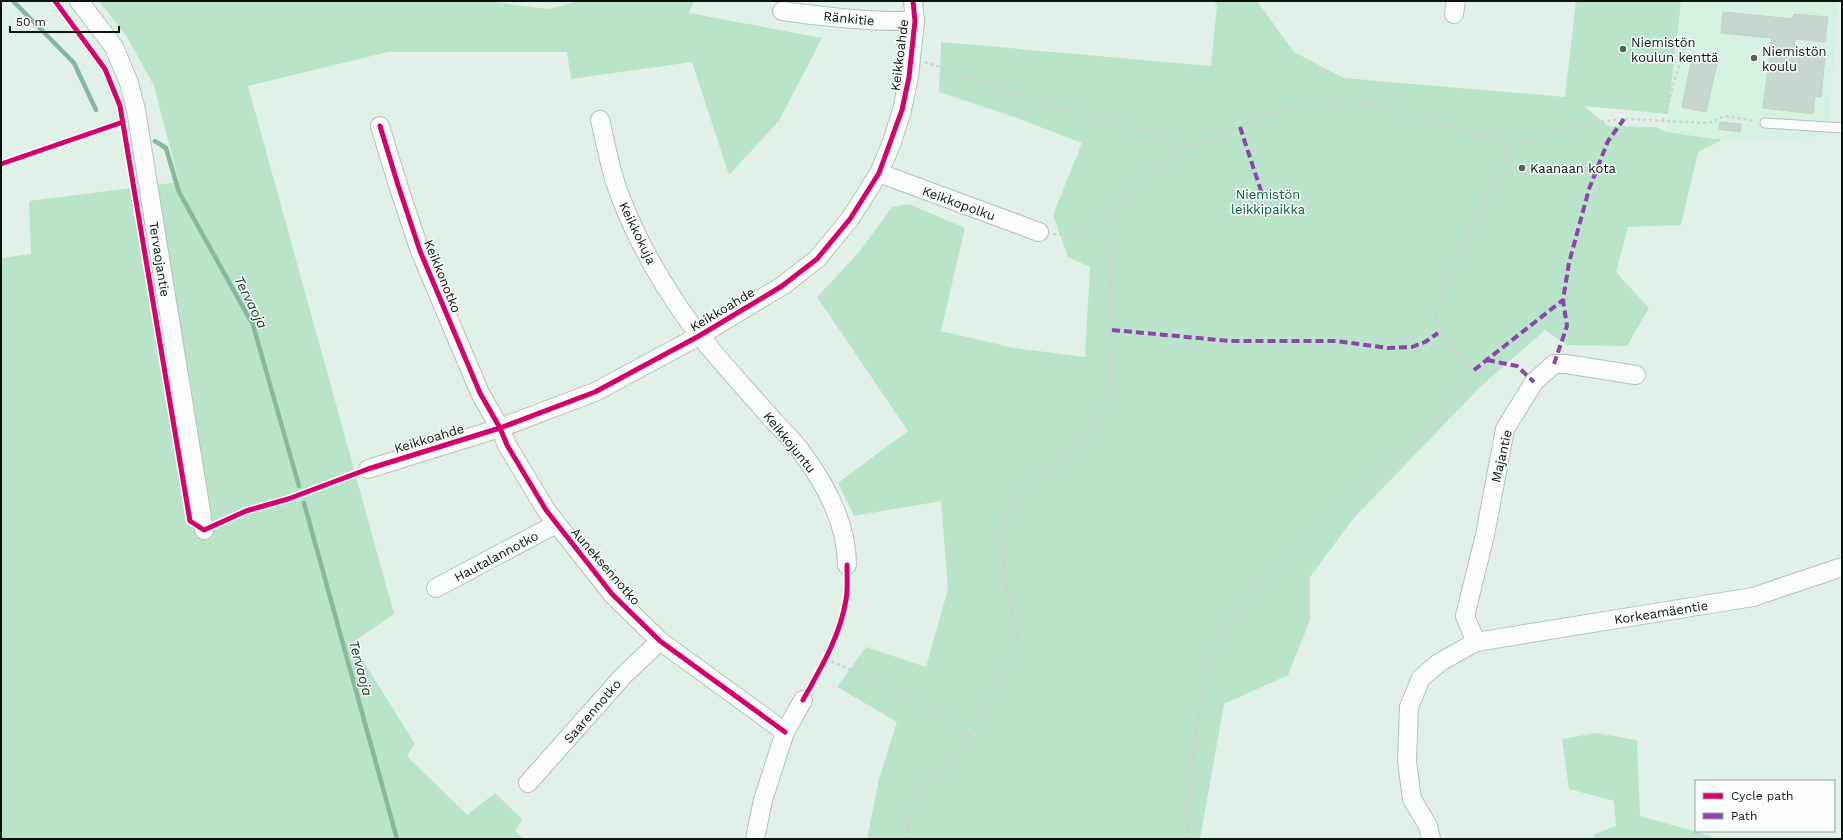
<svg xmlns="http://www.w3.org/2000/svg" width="1843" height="840" font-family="'Work Sans',sans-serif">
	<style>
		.built { fill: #d5f1df }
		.green { fill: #bae4ca }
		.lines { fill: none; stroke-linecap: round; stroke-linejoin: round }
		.stream { stroke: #86b99b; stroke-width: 4.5 }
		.building { fill: #c8d6cd; stroke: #c3d0c8 }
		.service-casing { stroke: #b5c1b9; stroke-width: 11 }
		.minor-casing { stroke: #b5c1b9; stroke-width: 20 }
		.path { stroke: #cdd2cf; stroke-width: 2.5; stroke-dasharray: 3 3; stroke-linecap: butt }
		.service { stroke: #fafdfb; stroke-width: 9 }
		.minor { stroke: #fafdfb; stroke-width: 18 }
		.quiet { stroke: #8e44ad; stroke-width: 4; stroke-dasharray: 8 4; stroke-linecap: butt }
		.cycleway-casing { stroke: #f8fefa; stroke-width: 8 }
		.cycleway { stroke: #d6006c; stroke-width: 5 }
		.poi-dot { fill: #55615a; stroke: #f8fefa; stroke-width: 1.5 }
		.labels { text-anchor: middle; stroke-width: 3; stroke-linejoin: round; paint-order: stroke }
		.street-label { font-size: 13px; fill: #0a140e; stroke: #f8fefa }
		.poi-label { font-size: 13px; fill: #0a140e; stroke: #f8fefa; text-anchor: start }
		.park-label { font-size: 13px; fill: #065a35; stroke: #f8fefa }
		.water-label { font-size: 14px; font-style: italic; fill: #133120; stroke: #f8fefa }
	</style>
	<rect width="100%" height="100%" fill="#e1f1e7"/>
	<!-- built -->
	<path class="built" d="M1681,1H1838L1828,136L1722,140L1666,132Z"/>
	<!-- green -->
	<g class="green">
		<path d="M99,1H483L550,9L578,1H694L689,13L822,38L779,121L729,175L692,62L571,79L567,52H388L248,86L394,614L352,643L415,744L407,756L467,815L495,793L522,819L515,831L524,839H1V258L31,254L29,201L179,182L154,86L127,37Z"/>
		<path d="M1214,1H1257L1294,52L1344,78L1565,97L1576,1H1681L1668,114L1584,106L1608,126L1656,127L1666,132L1722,140L1698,152L1681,225L1628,227L1616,272L1649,308L1627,346L1567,345L1545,330L1481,386L1353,519L1310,577V620L1288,675L1224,704L1200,839H867L879,779L897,722L837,687L866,647L926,667L948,589L941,501L854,516L838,483L908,431L817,297L860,251L892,207L909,204L965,228L941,331L1014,348L1085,357L1090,267L1068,257L1053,215L1082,143L1014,117L939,92L941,42L1211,66L1217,6Z"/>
		<path d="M1596,733L1637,740L1640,816L1711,836V839H1594L1595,834L1616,826L1614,801L1569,789L1562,739Z"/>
	</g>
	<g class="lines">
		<!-- stream -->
		<g class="stream">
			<path d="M13,1L74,63L96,110"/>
			<path d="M155,141L166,148L179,192L253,325L299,486"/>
			<path d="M304,503L397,839"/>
		</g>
	</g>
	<!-- building -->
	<g class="building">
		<path d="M1723,12L1793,19L1794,14L1828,17L1825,42L1795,39L1793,54L1825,57L1821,97L1815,96L1813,114L1763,108L1772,38L1721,33Z"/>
		<path d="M1693,53L1718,59L1706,112L1682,107Z"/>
		<path d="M1720,122L1741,124L1740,132L1719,129Z"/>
		<path d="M1521,163L1526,165V170L1521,173L1517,171V166Z"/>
	</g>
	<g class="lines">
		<defs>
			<path id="service" d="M1765,123L1842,128"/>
			<g id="minor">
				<path d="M79,1L114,47L129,83L136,110L204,530"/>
				<path d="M782,11C827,17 870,22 915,21"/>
				<path d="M1454,14L1456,1"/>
				<path d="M600,120C606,144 610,170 619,193C633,232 653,268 676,303C704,345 739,381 772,419C781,429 792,439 800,450C825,483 847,524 847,565"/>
				<path d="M380,126L398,185L420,251L480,393L500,428L507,445L546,510L612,594L660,641L785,732"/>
				<path d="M879,173L1039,232"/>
				<path d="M368,469L500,428L595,392L699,336L782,286L817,259L850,219L879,173L892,142L902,110L909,77L915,21L913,1"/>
				<path d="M436,588L556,524"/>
				<path d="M1476,642L1465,616L1485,535L1505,429L1534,382L1554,364H1566L1636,375"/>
				<path d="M528,783L624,675L660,641"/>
				<path d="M755,839L763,800L785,732L803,700"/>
				<path d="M1431,839L1428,826L1412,799L1407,761L1409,707L1421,678L1440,662L1476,642L1753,597L1842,567"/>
			</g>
		</defs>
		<!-- service casing -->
		<use href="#service" class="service-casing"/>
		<!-- minor casing -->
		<use href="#minor" class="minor-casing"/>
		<!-- path -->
		<g class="path">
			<path d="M925,62L1017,94L1112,121L1189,148"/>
			<path d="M1663,120L1687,39"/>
			<path d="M1053,234C1083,238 1097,223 1119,206"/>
			<path d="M826,659L916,699L942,713L971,735"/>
			<path d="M905,839L916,796L924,784L948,767L971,735L1015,652L1018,637L1004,576L1003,524L1020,488L1062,462L1088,434L1107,405L1113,376L1111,266L1119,206L1133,184L1189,148L1288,108L1369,103L1487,137L1508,145L1584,124L1624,119L1708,123L1725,116L1755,121"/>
			<path d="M1188,839L1190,777L1206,665L1246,597L1423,433L1474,378C1475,360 1454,350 1441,341L1436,316L1445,281L1503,167L1508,145"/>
		</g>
		<!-- service -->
		<use href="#service" class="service"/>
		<!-- minor -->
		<use href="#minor" class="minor"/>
		<!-- quiet -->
		<g class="quiet">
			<path d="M1240,127L1263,197"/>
			<path d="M1112,330L1230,341H1336L1388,348L1412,347L1425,342L1438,333"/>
			<path d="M1487,360L1517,366L1534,382"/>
			<path d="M1554,364L1567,326L1563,300L1569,263L1589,189L1608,141L1624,119"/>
			<path d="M1474,370L1563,300"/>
		</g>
		<defs>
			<g id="cycleway">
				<path d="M55,1L105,69L120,106L190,521L204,530L246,511L288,499L368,469L500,428L595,392L699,336L782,286L817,259L850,219L879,173L902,110L909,77L915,21L913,1"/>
				<path d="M380,126L398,185L420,251L480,393L500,428L507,445L546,510L612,594L660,641L785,732"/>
				<path d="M1,164L123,122"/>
				<path d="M803,700C821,668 840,636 846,600C848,589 847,577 847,565"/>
			</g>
		</defs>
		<!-- cycleway casing -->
		<use href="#cycleway" class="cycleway-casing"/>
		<!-- cycleway -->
		<use href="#cycleway" class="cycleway"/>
	</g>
	<!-- markers -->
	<g class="poi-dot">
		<circle cx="1623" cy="49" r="4"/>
		<circle cx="1754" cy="58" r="4"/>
		<circle cx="1522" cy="168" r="4"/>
	</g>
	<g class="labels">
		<!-- street labels -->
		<g class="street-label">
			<text transform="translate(849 18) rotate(6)" y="5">Ränkitie</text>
			<text transform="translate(899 55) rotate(-83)" y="5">Keikkoahde</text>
			<text transform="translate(959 203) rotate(20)" y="5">Keikkopolku</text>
			<text transform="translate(638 233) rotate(64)" y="5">Keikkokuja</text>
			<text transform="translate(160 259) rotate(81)" y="5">Tervaojantie</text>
			<text transform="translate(443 276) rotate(68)" y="5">Keikkonotko</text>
			<text transform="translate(722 309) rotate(-31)" y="5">Keikkoahde</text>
			<text transform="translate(429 438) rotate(-17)" y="5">Keikkoahde</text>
			<text transform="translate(790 442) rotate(51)" y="5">Keikkojuntu</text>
			<text transform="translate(1501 456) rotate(-77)" y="5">Majantie</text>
			<text transform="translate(496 556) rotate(-28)" y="5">Hautalannotko</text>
			<text transform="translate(606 566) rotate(49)" y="5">Auneksennotko</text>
			<text transform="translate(1661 612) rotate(-9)" y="5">Korkeamäentie</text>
			<text transform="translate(592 711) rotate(-49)" y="5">Saarennotko</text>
		</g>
		<!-- poi labels -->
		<g class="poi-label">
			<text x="1631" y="47">Niemistön<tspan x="1631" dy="15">koulun kenttä</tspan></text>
			<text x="1762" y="56">Niemistön<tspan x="1762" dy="15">koulu</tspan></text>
			<text x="1530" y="173">Kaanaan kota</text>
		</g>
		<!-- park labels -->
		<g class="park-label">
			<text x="1268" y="199">Niemistön<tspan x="1268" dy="15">leikkipaikka</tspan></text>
		</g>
		<!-- water labels -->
		<g class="water-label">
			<text transform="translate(251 302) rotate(63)" y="5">Tervaoja</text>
			<text transform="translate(361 668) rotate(75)" y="5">Tervaoja</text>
		</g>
	</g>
	<!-- border -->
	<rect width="1843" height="840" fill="none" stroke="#0a140e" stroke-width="4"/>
	<!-- legend -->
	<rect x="1695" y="780" width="140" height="52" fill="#f8fefa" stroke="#99a09c"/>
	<rect x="1703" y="793" width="20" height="6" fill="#d6006c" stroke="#99a09c"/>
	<text x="1731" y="800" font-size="12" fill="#0a140e">Cycle path</text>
	<rect x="1703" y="813" width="20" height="6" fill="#8e44ad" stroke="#99a09c"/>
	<text x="1731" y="820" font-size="12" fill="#0a140e">Path</text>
	<!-- scale -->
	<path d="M10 26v6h109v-6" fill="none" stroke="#0a140e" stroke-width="2"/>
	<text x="16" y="26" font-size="12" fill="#0a140e" stroke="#f8fefa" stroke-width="3" paint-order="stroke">50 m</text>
</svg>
